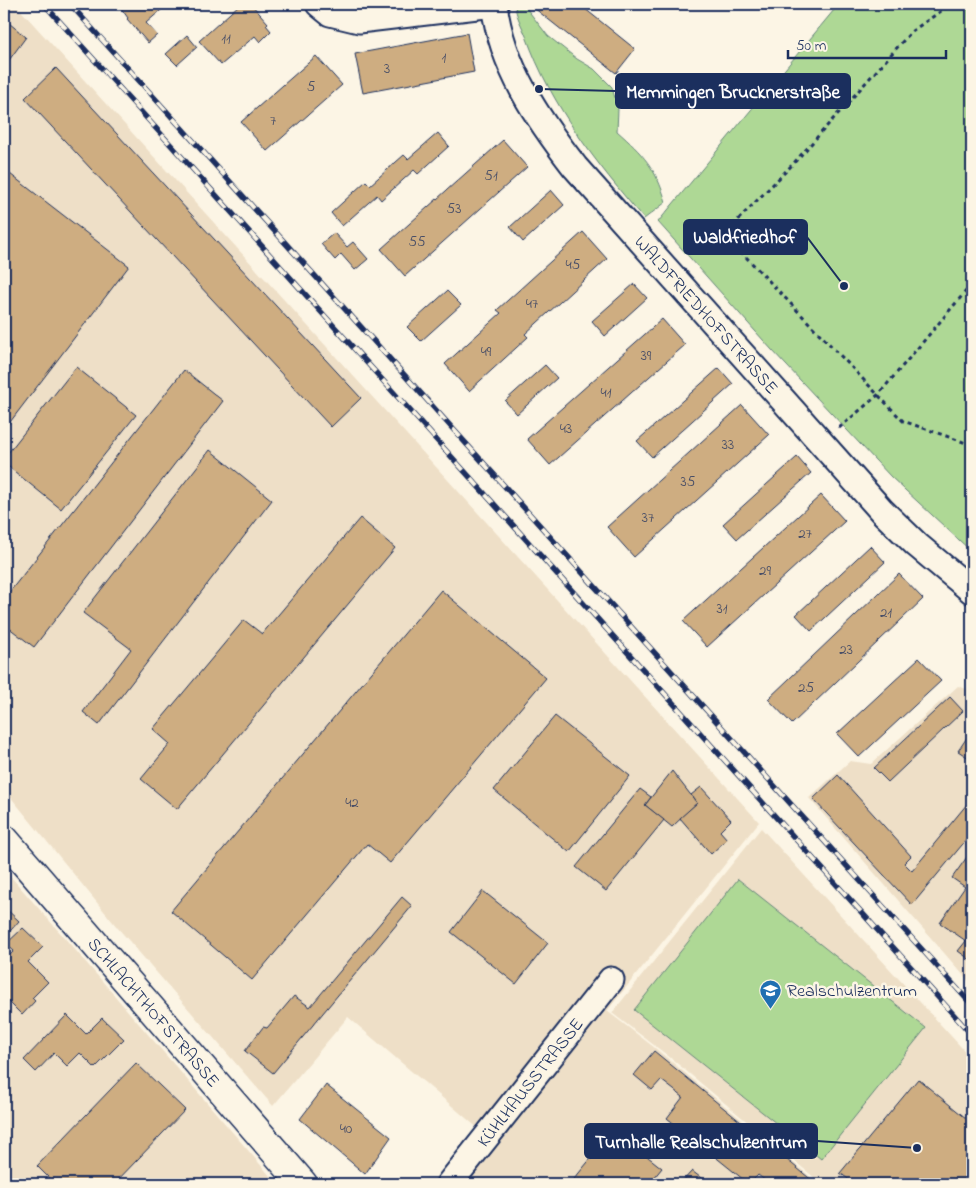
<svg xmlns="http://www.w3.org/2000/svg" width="976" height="1188" font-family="'Indie Flower',sans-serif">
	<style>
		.built { fill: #eedfc7 }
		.green { fill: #aed895; stroke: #64847a }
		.building { fill: #cead81; stroke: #1b2f5e }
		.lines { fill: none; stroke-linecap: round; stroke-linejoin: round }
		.street-casing { stroke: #1b2f5e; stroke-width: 29 }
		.secondary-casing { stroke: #1b2f5e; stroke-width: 31 }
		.path { stroke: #1b2f5e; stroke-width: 3; stroke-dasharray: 4 4; stroke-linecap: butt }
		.street { stroke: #fcf5e5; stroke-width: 25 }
		.secondary { stroke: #fcf5e5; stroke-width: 28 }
		.rail-casing { stroke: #1b2f5e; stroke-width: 5.5 }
		.rail { stroke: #fcf5e5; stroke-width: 4; stroke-dasharray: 11; stroke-linecap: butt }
		.labels { text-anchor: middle; stroke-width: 5; stroke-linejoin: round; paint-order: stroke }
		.number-label { font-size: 15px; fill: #484e67 }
		.street-label { font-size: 18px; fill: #1b2f5e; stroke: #fcf5e5 }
		.poi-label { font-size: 18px; fill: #1b2f5e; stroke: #fcf5e5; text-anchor: start }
		.leader { fill: none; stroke: #1b2f5e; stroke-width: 2 }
		.callout-dot { fill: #1b2f5e; stroke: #fcf5e5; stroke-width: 2 }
		.callout { fill: #1b2f5e; stroke: #1b2f5e; stroke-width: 2 }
		.callout-label { font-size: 19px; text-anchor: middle; font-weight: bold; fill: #fff }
	</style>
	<rect width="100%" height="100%" fill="#fcf5e5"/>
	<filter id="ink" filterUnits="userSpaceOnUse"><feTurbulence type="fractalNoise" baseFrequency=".02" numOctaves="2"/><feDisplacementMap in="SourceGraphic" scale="10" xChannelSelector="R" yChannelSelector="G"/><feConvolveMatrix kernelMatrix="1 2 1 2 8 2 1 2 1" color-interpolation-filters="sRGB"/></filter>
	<g filter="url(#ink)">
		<!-- built -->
		<g class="built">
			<path d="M4,4H15L759,822L607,1011L655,1048L819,1184H452L487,1136L348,1017L273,1106L117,927L4,789Z"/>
			<path d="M958,686L972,691V985L809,798L850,761L871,764Z"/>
			<path d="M761,828L972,1059V1184H822L667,1055L612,1013Z"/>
			<path d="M4,869L77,952L277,1184H4Z"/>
		</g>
		<!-- green -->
		<g class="green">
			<path d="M515,4H523L548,36L577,59L594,69L612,87L618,109L617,131C643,154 656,168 666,202L644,219C596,163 551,106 526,36C522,26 515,14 515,4Z"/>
			<path d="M839,4H972V552L891,477L772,350L658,222Z"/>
			<path d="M738,879L926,1028L821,1159L634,1010Z"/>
		</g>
		<!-- building -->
		<g class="building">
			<path d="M118,4H168L146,23L157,35L148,43L127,19L128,18Z"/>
			<path d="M240,4H251L268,23L266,25L271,31L260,42L255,36L221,65L199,41Z"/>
			<path d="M529,4H579L635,49L616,73Z"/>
			<path d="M4,19L26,37L4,67Z"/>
			<path d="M467,33L474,72L363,93L355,54Z"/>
			<path d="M187,35L197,47L177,65L166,54Z"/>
			<path d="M316,56L342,85L267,151L241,122Z"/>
			<path d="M56,68L361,398L331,427L25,98Z"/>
			<path d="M438,133L449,146L418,174L414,170L381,200L377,195L342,226L331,213L366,181L370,185L404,155L408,159Z"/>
			<path d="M503,140L527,167L405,276L381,249Z"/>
			<path d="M10,174L129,266L4,430V182Z"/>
			<path d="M551,190L564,205L523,242L510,227Z"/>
			<path d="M583,232L607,259L525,334L528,337L469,391L445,364L501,313L497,310Z"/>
			<path d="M334,233L347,247L353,242L368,259L355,270L341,254L335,260L321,244Z"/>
			<path d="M634,284L647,298L605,336L592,321Z"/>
			<path d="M447,291L461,305L421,341L407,327Z"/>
			<path d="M662,319L685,345L550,465L527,439Z"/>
			<path d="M545,365L557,378L517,414L505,401Z"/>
			<path d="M76,367L136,415L61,509L4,463V458Z"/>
			<path d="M719,368L733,384L652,457L637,441Z"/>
			<path d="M184,370L223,401L34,647L4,624V599Z"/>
			<path d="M742,405L769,435L634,557L607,527Z"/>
			<path d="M210,450L272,500L99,725L83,712L131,649L83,613Z"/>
			<path d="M797,457L811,473L737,539L723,524Z"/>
			<path d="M821,495L845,521L707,647L683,621Z"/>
			<path d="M360,518L395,548L177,809L141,779L170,744L153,729L244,620L262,634Z"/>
			<path d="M870,546L885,562L811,631L796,615Z"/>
			<path d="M899,574L923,599L792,724L768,699Z"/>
			<path d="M441,590L546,678L390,863L367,844L252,980L171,911Z"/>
			<path d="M919,658L941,681L859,757L837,734Z"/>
			<path d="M950,697L963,711L888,782L874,768Z"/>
			<path d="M555,716L630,776L569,852L494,790Z"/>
			<path d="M972,730V760L958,751Z"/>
			<path d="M672,771L697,803L672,827L645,805Z"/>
			<path d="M838,775L911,856L904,863L912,871L972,798V833L912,905L813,799Z"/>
			<path d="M701,787L731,820L720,831L727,839L711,854L680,818L697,803L691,795Z"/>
			<path d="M640,789L651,797L645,805L664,820L606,891L576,867Z"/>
			<path d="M972,850V961L958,951L966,941L940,923L965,887L952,878Z"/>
			<path d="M483,891L548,943L516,984L451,932Z"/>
			<path d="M402,897L412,906L273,1073L245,1051L263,1027L267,1028L294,996L310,1007Z"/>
			<path d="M4,907L19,921L4,938Z"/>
			<path d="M23,928L43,947L28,962L48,982L32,998L35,1001L22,1015L4,997V961L14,951L6,944Z"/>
			<path d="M67,1015L86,1034L102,1018L124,1039L95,1068L80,1053L67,1066L54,1053L36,1072L24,1060Z"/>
			<path d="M654,1051L758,1136L814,1182L812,1184H770L758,1175L749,1184L667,1118L683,1097L661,1080L652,1090L634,1075Z"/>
			<path d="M136,1063L185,1110L114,1184H55L37,1166Z"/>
			<path d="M918,1079L972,1123V1184H855L840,1173Z"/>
			<path d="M326,1085L391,1137L365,1174L300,1119Z"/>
			<path d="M614,1130L662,1168L649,1184H570Z"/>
			<path d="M692,1171L709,1184H680Z"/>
		</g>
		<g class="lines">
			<defs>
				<g id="street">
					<path d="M319,4L330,13L359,20L494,4"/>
					<path id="s1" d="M494,4C502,67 537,118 575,167L882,511L917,545L972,591"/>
					<path id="s2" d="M449,1184L611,980"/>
				</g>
				<g id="secondary">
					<path id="s3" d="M4,839L303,1184"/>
				</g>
			</defs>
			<!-- street casing -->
			<use href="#street" class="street-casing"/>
			<!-- secondary casing -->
			<use href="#secondary" class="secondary-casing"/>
			<!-- path -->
			<g class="path">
				<path d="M972,8L947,7L912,31L793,164L724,234L903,421L972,445"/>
				<path d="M839,428L878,395L972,284"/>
			</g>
			<!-- street -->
			<use href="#street" class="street"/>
			<!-- secondary -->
			<use href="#secondary" class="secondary"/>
			<defs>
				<g id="rail">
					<path d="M44,4L972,1035"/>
					<path d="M70,4L972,1005"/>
				</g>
			</defs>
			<!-- rail casing -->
			<use href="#rail" class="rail-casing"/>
			<!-- rail -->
			<use href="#rail" class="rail"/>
		</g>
	</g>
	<!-- icons -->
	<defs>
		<symbol id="school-pin" viewBox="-11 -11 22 30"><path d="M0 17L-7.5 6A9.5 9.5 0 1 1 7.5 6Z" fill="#1f6fb2" stroke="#fcf5e5"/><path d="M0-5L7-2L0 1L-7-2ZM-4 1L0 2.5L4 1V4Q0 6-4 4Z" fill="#fff"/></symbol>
	</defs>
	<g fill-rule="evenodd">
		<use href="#school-pin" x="758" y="978" width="25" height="34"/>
	</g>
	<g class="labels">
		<!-- number labels -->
		<g class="number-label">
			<text x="226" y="43">11</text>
			<text x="444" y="62">1</text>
			<text x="387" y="73">3</text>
			<text x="311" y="91">5</text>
			<text x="273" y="125">7</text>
			<text x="491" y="180">51</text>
			<text x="454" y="213">53</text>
			<text x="417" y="246">55</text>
			<text x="573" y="269">45</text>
			<text x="532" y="308">47</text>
			<text x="486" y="356">49</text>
			<text x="646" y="360">39</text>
			<text x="606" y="397">41</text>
			<text x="566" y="433">43</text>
			<text x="728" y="449">33</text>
			<text x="688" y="486">35</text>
			<text x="648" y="522">37</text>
			<text x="805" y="538">27</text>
			<text x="765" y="575">29</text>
			<text x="722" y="613">31</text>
			<text x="886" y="617">21</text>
			<text x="846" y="654">23</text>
			<text x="806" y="692">25</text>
			<text x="352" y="807">42</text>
			<text x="346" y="1133">40</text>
		</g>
		<!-- street labels -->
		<g class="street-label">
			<text dy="6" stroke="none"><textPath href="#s1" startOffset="382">WALDFRIEDHOFSTRASSE</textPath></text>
			<text dy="6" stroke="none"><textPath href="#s3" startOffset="229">SCHLACHTHOFSTRASSE</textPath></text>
			<text dy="6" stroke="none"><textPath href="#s2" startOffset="130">KÜHLHAUSSTRASSE</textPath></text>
		</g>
		<!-- poi labels -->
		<g class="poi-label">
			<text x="787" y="996">Realschulzentrum</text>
		</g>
	</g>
	<!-- callouts -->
	<path class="leader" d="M539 89L616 91M844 286L807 237M917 1148L817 1141"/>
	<g class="callout-dot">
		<circle cx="539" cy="89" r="5"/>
		<circle cx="844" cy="286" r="5"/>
		<circle cx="917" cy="1148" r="5"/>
	</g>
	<g class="callout">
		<rect x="616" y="74" width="234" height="34" rx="5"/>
		<rect x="684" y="220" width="123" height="34" rx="5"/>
		<rect x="585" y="1124" width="232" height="34" rx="5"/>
	</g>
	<g class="callout-label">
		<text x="733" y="98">Memmingen Brucknerstraße</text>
		<text x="745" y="243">Waldfriedhof</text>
		<text x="701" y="1148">Turnhalle Realschulzentrum</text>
	</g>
	<!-- margin -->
	<rect width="976" height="1188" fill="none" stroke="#fcf5e5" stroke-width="20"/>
	<rect x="10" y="10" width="956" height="1168" fill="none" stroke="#1b2f5e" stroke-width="2" filter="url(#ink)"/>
	<!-- scale -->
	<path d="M788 50v8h158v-8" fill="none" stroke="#1b2f5e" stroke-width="2.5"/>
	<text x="796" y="50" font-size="15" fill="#1b2f5e" stroke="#fcf5e5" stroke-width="4" paint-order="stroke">50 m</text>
</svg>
